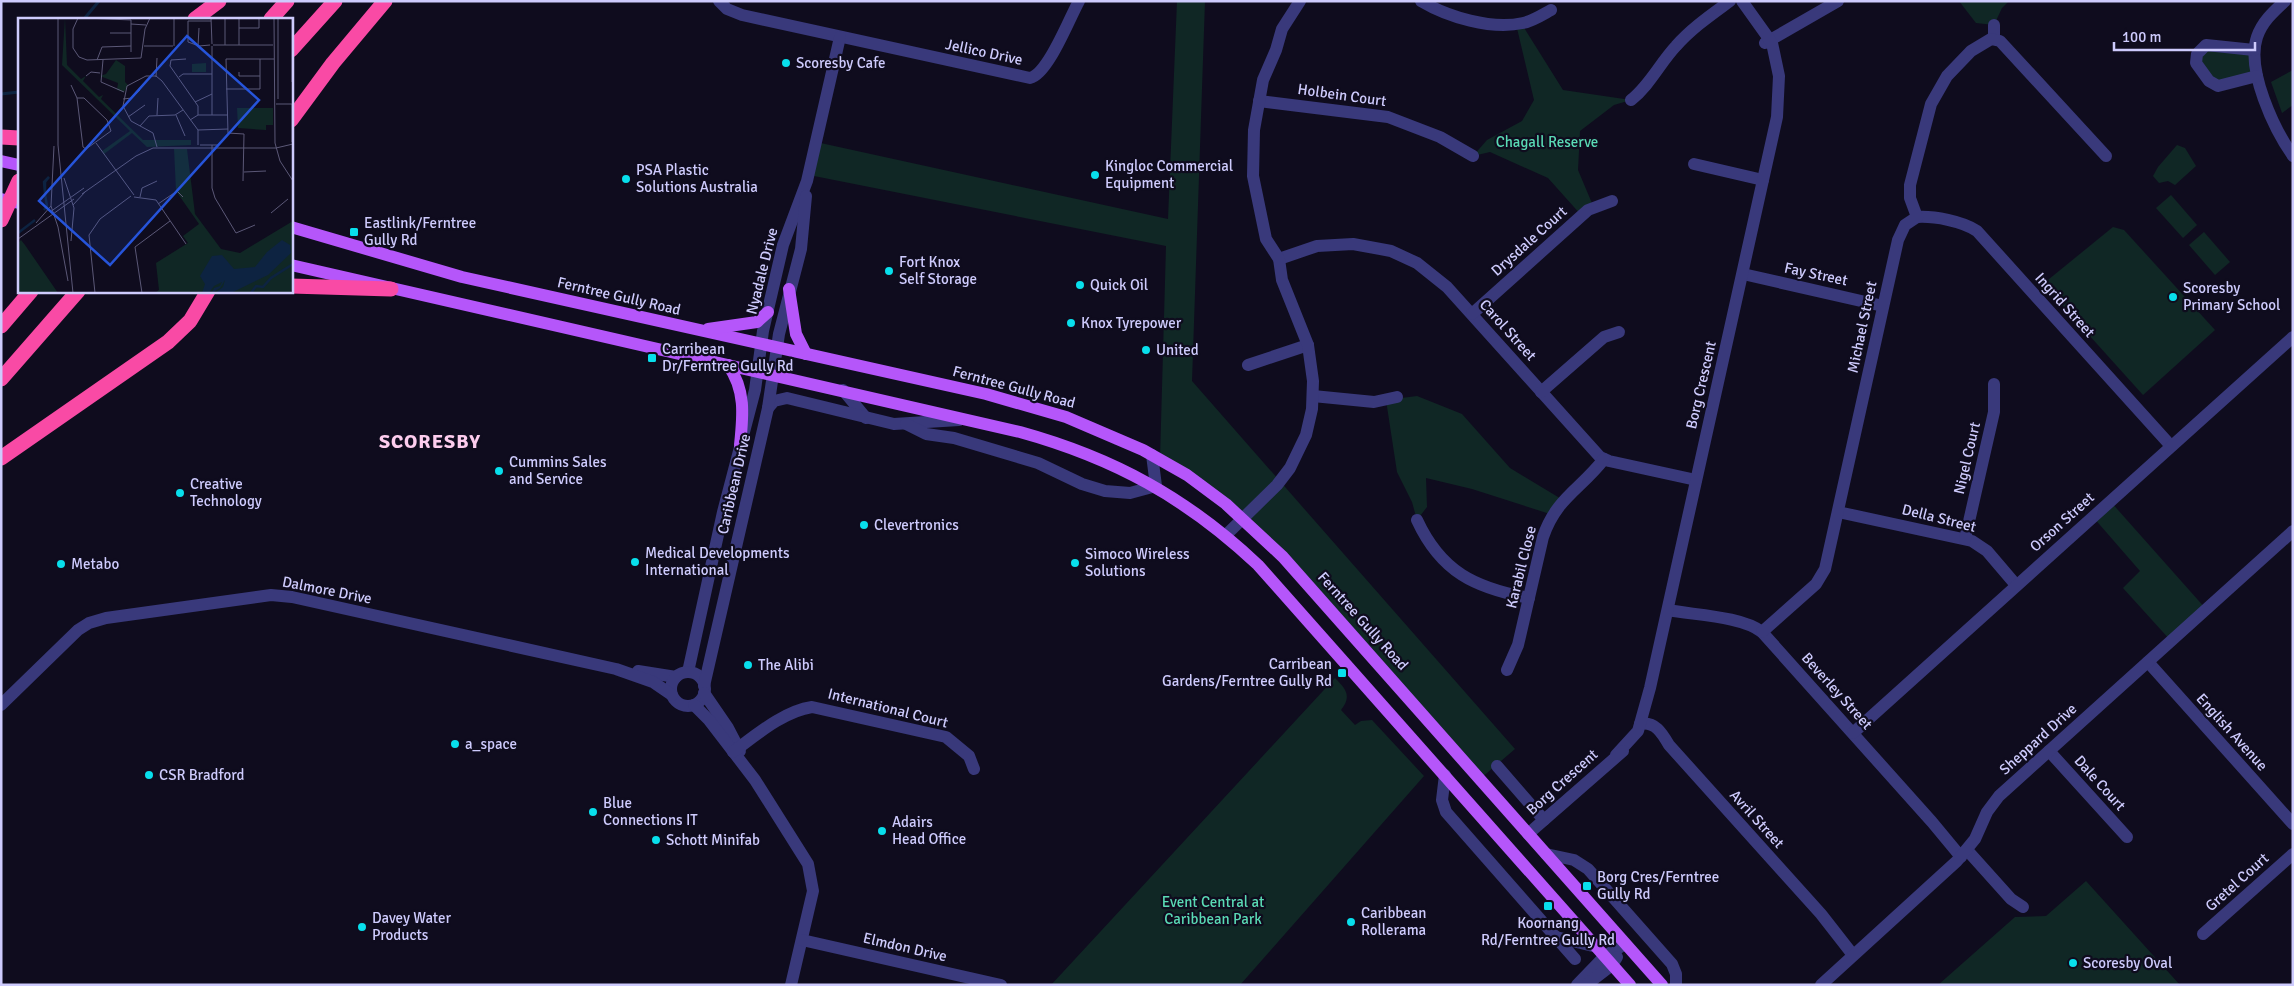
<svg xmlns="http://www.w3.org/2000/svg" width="2294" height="986" font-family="Signika,sans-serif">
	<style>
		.green { fill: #102725 }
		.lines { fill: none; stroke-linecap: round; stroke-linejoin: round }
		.stream { stroke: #0d2341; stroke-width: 3 }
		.minor { stroke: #39397b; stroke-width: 12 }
		.major { stroke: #b556fa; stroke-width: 12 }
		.highway { stroke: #f94aa5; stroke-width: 15 }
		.poi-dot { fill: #08dfec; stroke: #0f0c1e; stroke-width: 2 }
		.labels { text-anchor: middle; stroke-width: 4.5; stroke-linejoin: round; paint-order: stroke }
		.street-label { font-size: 15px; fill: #cecbfd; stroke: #0f0c1e }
		.poi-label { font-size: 15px; fill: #cecbfd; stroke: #0f0c1e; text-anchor: start }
		.park-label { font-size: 15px; fill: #5adab5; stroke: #0f0c1e }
		.district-label { font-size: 20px; font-weight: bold; letter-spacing: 1px; fill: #fdcdee; stroke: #0f0c1e }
		.inset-river { fill: none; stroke: #0d2341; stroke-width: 2.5 }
		.inset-road { fill: none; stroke: #5b5877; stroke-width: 1 }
		.view { fill: #2654da; fill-opacity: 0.15; stroke: #2654da; stroke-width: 2.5 }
		.inset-edge { fill: none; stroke: #cecbfd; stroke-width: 2.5 }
	</style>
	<rect width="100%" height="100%" fill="#0f0c1e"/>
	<!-- green -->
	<g class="green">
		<path d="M1177,1H1205L1192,381L1515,749L1480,779L1283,557L1160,459L1166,246L809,175L816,142L1168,219Z"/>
		<path d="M1959,1H2009L2002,8L1994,25L1976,23Z"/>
		<path d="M1521,23L1563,90L1631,100L1614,105L1580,131L1578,170L1594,208L1582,216L1548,178L1490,152L1473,156L1487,140L1522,121L1534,100L1516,24Z"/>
		<path d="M2199,50H2254L2257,76L2218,86L2197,54Z"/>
		<path d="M2293,70V105L2282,113L2271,82Z"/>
		<path d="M2177,145L2185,148L2196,166L2175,185L2168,181L2159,183L2153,176L2158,167Z"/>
		<path d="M2171,195L2197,225L2183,238L2156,208Z"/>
		<path d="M2113,227L2124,230L2215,330L2143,395L2043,284Z"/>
		<path d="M2204,232L2230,262L2215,275L2189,245Z"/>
		<path d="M1417,396L1462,414L1510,468L1563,500L1553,515L1472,489L1426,478L1427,507L1417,520L1412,502L1397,472L1386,400Z"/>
		<path d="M2110,501L2206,609L2171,641L2123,588L2140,571L2093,517Z"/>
		<path d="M1335,678C1346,689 1352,696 1341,710L1355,725L1361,721L1372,720L1424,776L1240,985H1051Z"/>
		<path d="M2086,881L2180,985H1938L2015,917L2046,916Z"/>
	</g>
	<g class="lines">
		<!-- stream -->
		<g class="stream">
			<path d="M84,19L99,1"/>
			<path d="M1,94L19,92"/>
		</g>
		<!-- minor -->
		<g class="minor">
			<path d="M719,1L727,9L742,15L1030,78C1048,74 1069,19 1079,1"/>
			<path d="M1421,1C1448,17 1491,30 1523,23C1533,21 1542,15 1551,10"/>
			<path d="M2285,1C2273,12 2262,22 2257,37C2246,70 2274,129 2293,156"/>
			<path d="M1994,38V25"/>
			<path d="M1765,43L1838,1"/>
			<path d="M2254,50L2206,45L2197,54L2196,63L2209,81L2218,86L2257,76"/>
			<path d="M1631,100C1650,85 1660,63 1676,46C1692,28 1711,15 1730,1"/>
			<path d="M1259,101L1388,117L1440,137L1473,156"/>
			<path d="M1694,164L1763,180"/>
			<path d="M1917,217C1934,216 1962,221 1977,231L2171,446"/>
			<path d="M1279,259L1317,246L1353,244L1391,251L1417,263L1447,287L1600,457L1609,461L1696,480"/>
			<path d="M1743,274L1883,306"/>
			<path d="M1472,314L1588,210L1612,201"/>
			<path d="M1248,365L1308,345"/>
			<path d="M843,390L866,418"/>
			<path d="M1541,392L1604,337L1619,332"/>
			<path d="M1313,396L1374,402L1397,397"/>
			<path d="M768,408L774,401L787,398L894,424L959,420"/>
			<path d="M906,424L926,434L954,438L1038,463L1082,484L1105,491L1130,493L1156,486L1152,455"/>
			<path d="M1838,512L1972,541L1987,551L2016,585"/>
			<path d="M1417,520C1441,572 1475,588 1529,598"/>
			<path d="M1226,535L1277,485L1290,468L1306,435L1312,409L1313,381L1308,345L1282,280L1279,259L1266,239L1253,176L1254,130L1263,80L1276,50L1282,29L1300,1"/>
			<path d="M1965,539L1994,412V384"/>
			<path d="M1668,610C1693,615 1742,616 1762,632L1932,822L1961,857"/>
			<path d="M1762,632L1816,584L1825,569L1898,240L1905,225L1917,217L1910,198V185L1931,104L1947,76L1971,51L1991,39L2000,41L2106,156"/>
			<path d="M2148,662L2293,824"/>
			<path d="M1507,670L1518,645L1543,537C1556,498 1581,489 1604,459"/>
			<path d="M638,671L676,677"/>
			<path d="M688,672L723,512L755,390L763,331L783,245L807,181L840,37"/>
			<circle cx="688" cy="689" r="17"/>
			<path d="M704,686L768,408L779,334L801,249L806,196"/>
			<path d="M704,693L728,728L740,751"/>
			<path d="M1,705L78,630L89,623L106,618L271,595L292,597L616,669L653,682L672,695"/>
			<path d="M694,705L709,720L755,780L808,864L813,891L791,985"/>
			<path d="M1640,724C1655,721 1662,733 1669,745L1821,914L1853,955"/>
			<path d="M1853,733L2293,337"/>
			<path d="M2049,751L2127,837"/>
			<path d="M733,752C756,735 784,711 812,707L946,737L969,756L974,769"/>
			<path d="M1616,755L1638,731L1650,688L1777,117L1779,76L1772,43L1742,1"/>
			<path d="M1497,766L1544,820"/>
			<path d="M1445,775L1442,800L1446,812L1575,959"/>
			<path d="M1528,834L1623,751"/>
			<path d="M1967,850L2011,899L2023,907"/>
			<path d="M1546,854L1574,860L1588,869L1672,964L1676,974V985"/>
			<path d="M2203,934L2293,854"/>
			<path d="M1556,937L1597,947"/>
			<path d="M802,940L1001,985"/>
			<path d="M1577,985L1605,956L1625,944"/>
			<path d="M1586,985L1612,965L1617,957"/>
			<path d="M1821,985L1957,861L1975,839L1987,812L1999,796L2293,531"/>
		</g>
		<!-- major -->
		<g class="major">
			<path d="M1,161L19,165"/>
			<path d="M1,199L19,203"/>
			<path d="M291,227L462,277L986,394L1066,417L1143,450L1187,475L1226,504L1283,557L1662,985"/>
			<path d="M291,265L1020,432C1114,458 1187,498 1258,565L1630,985"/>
			<path d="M789,289L796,334L806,354"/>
			<path d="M708,329L757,322L768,312"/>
			<path d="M728,365C746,390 743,416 740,445"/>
		</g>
		<!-- highway -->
		<g class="highway">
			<path d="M195,19L219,1"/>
			<path d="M271,19L287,1"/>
			<path d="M291,50L335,1"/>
			<path d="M291,120L333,63L385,1"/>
			<path d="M1,137L19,138"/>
			<path d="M1,220L19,181"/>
			<path d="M291,286L391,289"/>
			<path d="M1,326L31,291"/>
			<path d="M1,379L78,291"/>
			<path d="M1,458L168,342L190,321L208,291"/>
		</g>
	</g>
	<!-- markers -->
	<g class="poi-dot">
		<circle cx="786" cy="63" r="5"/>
		<circle cx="1095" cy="175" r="5"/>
		<circle cx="626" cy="179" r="5"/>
		<rect x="349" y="227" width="10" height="10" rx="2.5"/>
		<circle cx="889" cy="271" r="5"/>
		<circle cx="1080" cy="285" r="5"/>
		<circle cx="2173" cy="297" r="5"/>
		<circle cx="1071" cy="323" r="5"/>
		<circle cx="1146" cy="350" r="5"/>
		<rect x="647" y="353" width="10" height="10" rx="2.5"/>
		<circle cx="499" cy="471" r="5"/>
		<circle cx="180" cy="493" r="5"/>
		<circle cx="864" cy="525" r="5"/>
		<circle cx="635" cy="562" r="5"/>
		<circle cx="1075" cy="563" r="5"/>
		<circle cx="61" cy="564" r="5"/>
		<circle cx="748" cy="665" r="5"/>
		<rect x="1337" y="668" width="10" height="10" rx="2.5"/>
		<circle cx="455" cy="744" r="5"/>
		<circle cx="149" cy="775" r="5"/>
		<circle cx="593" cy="812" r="5"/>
		<circle cx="882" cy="831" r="5"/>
		<circle cx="656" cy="840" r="5"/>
		<rect x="1582" y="881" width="10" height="10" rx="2.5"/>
		<rect x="1543" y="901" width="10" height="10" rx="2.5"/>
		<circle cx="1351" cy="922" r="5"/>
		<circle cx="362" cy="927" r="5"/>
		<circle cx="2073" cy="963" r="5"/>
	</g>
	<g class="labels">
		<!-- street labels -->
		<g class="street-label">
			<text transform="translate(984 52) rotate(12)" y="5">Jellico Drive</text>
			<text transform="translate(1342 95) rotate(8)" y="5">Holbein Court</text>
			<text transform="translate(1529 241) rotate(-42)" y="5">Drysdale Court</text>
			<text transform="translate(762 271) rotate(-76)" y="5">Nyadale Drive</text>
			<text transform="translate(1816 274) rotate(12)" y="5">Fay Street</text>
			<text transform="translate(619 296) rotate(13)" y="5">Ferntree Gully Road</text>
			<text transform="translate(2065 305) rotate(48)" y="5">Ingrid Street</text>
			<text transform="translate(1862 327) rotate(-78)" y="5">Michael Street</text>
			<text transform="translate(1508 330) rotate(48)" y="5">Carol Street</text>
			<text transform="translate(1701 385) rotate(-77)" y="5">Borg Crescent</text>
			<text transform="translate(1014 387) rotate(15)" y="5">Ferntree Gully Road</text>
			<text transform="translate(1967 458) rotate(-77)" y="5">Nigel Court</text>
			<text transform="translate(734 484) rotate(-77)" y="5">Caribbean Drive</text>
			<text transform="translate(1939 518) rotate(14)" y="5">Della Street</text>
			<text transform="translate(2062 522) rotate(-42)" y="5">Orson Street</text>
			<text transform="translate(1521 567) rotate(-76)" y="5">Karabil Close</text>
			<text transform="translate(327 590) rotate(11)" y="5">Dalmore Drive</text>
			<text transform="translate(1363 621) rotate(48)" y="5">Ferntree Gully Road</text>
			<text transform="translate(1837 691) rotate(48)" y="5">Beverley Street</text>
			<text transform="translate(888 708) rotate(14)" y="5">International Court</text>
			<text transform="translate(2232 732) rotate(48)" y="5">English Avenue</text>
			<text transform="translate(2038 739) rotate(-42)" y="5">Sheppard Drive</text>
			<text transform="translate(1562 782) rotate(-42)" y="5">Borg Crescent</text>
			<text transform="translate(2100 783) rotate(48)" y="5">Dale Court</text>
			<text transform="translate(1757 819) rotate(48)" y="5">Avril Street</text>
			<text transform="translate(2237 882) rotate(-42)" y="5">Gretel Court</text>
			<text transform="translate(905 947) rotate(13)" y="5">Elmdon Drive</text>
		</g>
		<!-- poi labels -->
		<g class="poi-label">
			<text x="796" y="68">Scoresby Cafe</text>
			<text x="1105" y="171">Kingloc Commercial<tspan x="1105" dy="17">Equipment</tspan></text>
			<text x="636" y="175">PSA Plastic<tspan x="636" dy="17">Solutions Australia</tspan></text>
			<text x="364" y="228">Eastlink/Ferntree<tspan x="364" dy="17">Gully Rd</tspan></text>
			<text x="899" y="267">Fort Knox<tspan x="899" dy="17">Self Storage</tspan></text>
			<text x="1090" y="290">Quick Oil</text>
			<text x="2183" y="293">Scoresby<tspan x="2183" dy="17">Primary School</tspan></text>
			<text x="1081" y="328">Knox Tyrepower</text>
			<text x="662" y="354">Carribean<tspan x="662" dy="17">Dr/Ferntree Gully Rd</tspan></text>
			<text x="1156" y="355">United</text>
			<text x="509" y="467">Cummins Sales<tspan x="509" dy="17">and Service</tspan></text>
			<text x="190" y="489">Creative<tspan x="190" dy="17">Technology</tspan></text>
			<text x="874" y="530">Clevertronics</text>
			<text x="645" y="558">Medical Developments<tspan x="645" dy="17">International</tspan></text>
			<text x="1085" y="559">Simoco Wireless<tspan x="1085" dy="17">Solutions</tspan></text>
			<text x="71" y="569">Metabo</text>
			<text x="1332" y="669" text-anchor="end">Carribean<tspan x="1332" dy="17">Gardens/Ferntree Gully Rd</tspan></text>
			<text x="758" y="670">The Alibi</text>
			<text x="465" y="749">a_space</text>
			<text x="159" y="780">CSR Bradford</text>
			<text x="603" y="808">Blue<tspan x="603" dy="17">Connections IT</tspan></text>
			<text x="892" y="827">Adairs<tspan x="892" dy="17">Head Office</tspan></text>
			<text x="666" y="845">Schott Minifab</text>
			<text x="1597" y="882">Borg Cres/Ferntree<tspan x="1597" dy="17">Gully Rd</tspan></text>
			<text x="1361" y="918">Caribbean<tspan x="1361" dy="17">Rollerama</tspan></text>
			<text x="372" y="923">Davey Water<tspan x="372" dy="17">Products</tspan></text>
			<text x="1548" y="928" text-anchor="middle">Koornang<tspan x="1548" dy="17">Rd/Ferntree Gully Rd</tspan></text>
			<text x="2083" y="968">Scoresby Oval</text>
		</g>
		<!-- park labels -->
		<g class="park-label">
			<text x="1547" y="147">Chagall Reserve</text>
			<text x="1213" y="907">Event Central at<tspan x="1213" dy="17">Caribbean Park</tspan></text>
		</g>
		<!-- district labels -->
		<g class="district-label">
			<text x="430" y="448">SCORESBY</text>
		</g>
	</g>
	<!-- overview -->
	<g transform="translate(18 18)">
		<rect width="275" height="275" fill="#0f0c1e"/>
		<path d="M47,0L49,47L63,61L68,58L65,63L81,79L85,77L83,81L125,122H173V127L129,129L114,115L86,136L84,133L112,113L44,47ZM98,42L107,48V64L110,67L106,74L99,72L100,65L82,58L88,56ZM188,45V54H174V46ZM219,90H255V107H248V112L220,110ZM156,131H169L177,196L203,231L222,235L275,203V270L272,275H137L141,272L138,245L170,225L165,218L181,206L158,173ZM3,222L7,227L40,275H0V225Z" fill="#102725"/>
		<path d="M264,222L272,227L273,235L250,257L213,275H197L205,269L207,262L202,270L194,275L196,270L202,268L204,264L196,268L191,275H184L187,266L182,258L194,238L204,237L216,251L237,249L249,234Z" fill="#0d2341"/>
		<path class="inset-river" d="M26,192L29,188L27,176L26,164L31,159L27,164V176M0,215L17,202M233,275L238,268L245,269L253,260L275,246"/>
		<path class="inset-road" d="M40,0V127L55,275M60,0L55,11V30L61,39L69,42L123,40L127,11L132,0M67,0L113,2M193,0L194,26M256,0L257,125L262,143L275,163M260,0V81M113,2V34M170,3V24L181,28L192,27M170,3H193M113,6L128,7M221,10H241V0M92,15H113M195,27H255M207,27V0M221,27V0M126,28H155M156,28V0M180,28L181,10M168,41L153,42L152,48L180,88V97M79,42L84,29L113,28M85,42L83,64L106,74M221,54V58H242M68,58L73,54L82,55M138,59L139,40M161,59L165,56H194M274,64V0M53,67L59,80L65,129L68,131L93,113L89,102L66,80H59M208,71H242V41M105,81L114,80L122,72M177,84L194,76M258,86H275M274,86V124M139,97L140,80M158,97L167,118M194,97V28M110,99L127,87M172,102L180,97H210M122,108L131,98L157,97L165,92M180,112L210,111M78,125L116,177M182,127H201M194,127V170L197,180L218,215L237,207M36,128L33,188L40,209L50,263M139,129L135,115L113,103L105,88L109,68L128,58H138L144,63L180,112V127M226,154L248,153M46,160L56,190L53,223M225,163L226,116L210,115L208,41H256M64,176L118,138L135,130H258L275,126M116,179L138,182L168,226M122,179L124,170L139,163M140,186L159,173L165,179M55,187L67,174M32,194L66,170M253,195L270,181M18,205L33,188M0,221L56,181M77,275L71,217L82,201L113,178M124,275L117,229L152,203"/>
		<path class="view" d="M169,18L241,82L92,247L21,183Z"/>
		<rect width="275" height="275" class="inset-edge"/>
	</g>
	<!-- border -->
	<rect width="2294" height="986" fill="none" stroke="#cecbfd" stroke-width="5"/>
	<!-- scale -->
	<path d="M2114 42v8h141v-8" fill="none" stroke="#cecbfd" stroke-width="2.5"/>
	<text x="2122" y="42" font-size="15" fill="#cecbfd" stroke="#0f0c1e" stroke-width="4" paint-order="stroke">100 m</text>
</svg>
